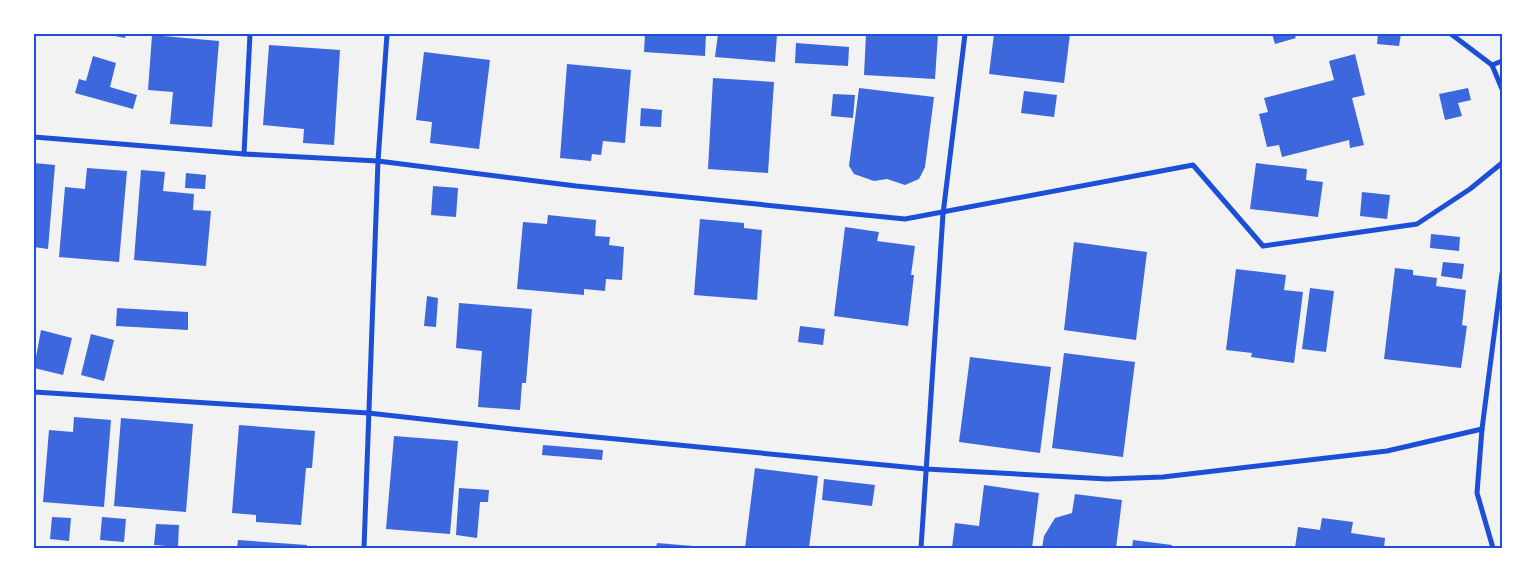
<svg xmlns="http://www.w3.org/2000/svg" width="1536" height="582" font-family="Arial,sans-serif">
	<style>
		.building { fill: #3d67dc }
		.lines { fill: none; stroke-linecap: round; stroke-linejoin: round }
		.minor { stroke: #1d4ed8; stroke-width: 5 }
		.neatline { fill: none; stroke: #1d4ed8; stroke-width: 2 }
	</style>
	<rect width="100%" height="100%" fill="#f2f2f2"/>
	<!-- building -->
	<g class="building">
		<path d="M104,34H126L125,38Z"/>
		<path d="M645,34H706L705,56L644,52Z"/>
		<path d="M718,34H777L775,62L715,57Z"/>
		<path d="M866,34H938L935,79L864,75Z"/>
		<path d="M994,34H1070L1064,83L989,74Z"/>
		<path d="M1272,34H1294L1296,38L1275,44Z"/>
		<path d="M1378,34H1401L1399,46L1377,44Z"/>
		<path d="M152,35L219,41L212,127L170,124L173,92L148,90Z"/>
		<path d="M796,43L849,47L848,66L795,63Z"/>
		<path d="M269,45L340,50L334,145L303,143L304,129L263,125Z"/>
		<path d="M424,52L490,60L479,149L430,143L432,122L416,120Z"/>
		<path d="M1355,54L1365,95L1352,98L1364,145L1350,148L1349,140L1282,157L1279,145L1267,147L1259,114L1268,112L1264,98L1334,80L1329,61Z"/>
		<path d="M93,56L116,63L110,87L137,95L133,109L75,93L79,79L86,81Z"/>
		<path d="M567,64L631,70L625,143L603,141L601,155L592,154L591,161L560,158Z"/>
		<path d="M713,78L774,82L768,173L708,169Z"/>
		<path d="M859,88L934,97L925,167L919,179L905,185L887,179L874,181L854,174L849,166Z"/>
		<path d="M1468,88L1471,100L1458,103L1462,116L1445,120L1439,94Z"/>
		<path d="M1024,91L1057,95L1054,117L1021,113Z"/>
		<path d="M833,94L855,95L853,118L831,116Z"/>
		<path d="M641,108L662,110L661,127L640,126Z"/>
		<path d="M34,163L55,165L48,249L34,247Z"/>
		<path d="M1256,163L1307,169L1306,180L1323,182L1318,217L1250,209Z"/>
		<path d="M87,168L127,171L119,262L59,257L65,187L85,189Z"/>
		<path d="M141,170L165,172L163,191L194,194L193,210L211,211L206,266L134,260Z"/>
		<path d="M186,173L206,175L205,189L185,188Z"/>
		<path d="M433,186L458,188L456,217L431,215Z"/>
		<path d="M1362,192L1390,195L1387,219L1360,216Z"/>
		<path d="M548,215L596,220L595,236L610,237L609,245L624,247L622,280L606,279L605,291L584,289V295L517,289L523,222L547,224Z"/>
		<path d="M700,219L744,223V228L762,230L757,300L694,295Z"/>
		<path d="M845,227L879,232L877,241L915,246L911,275H914L908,326L834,316Z"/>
		<path d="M1431,234L1460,237L1459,251L1430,248Z"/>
		<path d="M1074,242L1147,252L1136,340L1064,330Z"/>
		<path d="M1443,262L1464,264L1462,279L1441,276Z"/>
		<path d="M1395,268L1413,270V275L1437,278L1436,286L1466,290L1462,325L1467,326L1461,368L1384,359Z"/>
		<path d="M1236,269L1286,275L1284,290L1303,292L1294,363L1251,357L1252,353L1226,350Z"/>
		<path d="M1310,288L1334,291L1326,352L1302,349Z"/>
		<path d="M427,296L438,298L436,327L424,326Z"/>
		<path d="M459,303L532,309L526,383H522L520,410L478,407L482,351L456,348Z"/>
		<path d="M117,308L188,312V330L116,326Z"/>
		<path d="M800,326L825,329L823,345L798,342Z"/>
		<path d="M41,330L72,338L63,375L34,368Z"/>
		<path d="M91,334L114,340L104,381L81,375Z"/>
		<path d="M1064,353L1135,362L1123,457L1052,448Z"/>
		<path d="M970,357L1051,367L1040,453L959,442Z"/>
		<path d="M74,417L111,420L104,507L43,502L49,430L73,432Z"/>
		<path d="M121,418L193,424L186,512L114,506Z"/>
		<path d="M239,425L315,431L312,468H306L301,525L256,522V515L232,513Z"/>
		<path d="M394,436L458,441L450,534L386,529Z"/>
		<path d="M543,445L603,450L602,460L542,455Z"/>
		<path d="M755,468L818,476L809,548H745Z"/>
		<path d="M824,479L875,485L872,506L822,500Z"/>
		<path d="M984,485L1039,493L1032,548H952L955,523L979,526Z"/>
		<path d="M459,488L489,490L488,502H480L477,538L456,535Z"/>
		<path d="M1075,494L1122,500L1116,548H1042L1044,536L1055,518L1072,513Z"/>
		<path d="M52,517L71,518L69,541L50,539Z"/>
		<path d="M102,517L126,519L124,542L100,540Z"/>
		<path d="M1322,518L1353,522L1351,533L1385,538L1384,548H1295L1298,527L1320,530Z"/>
		<path d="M156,524L179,525L178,547L154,545Z"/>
		<path d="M238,540L307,545V548H237Z"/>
		<path d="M1133,540L1172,545V548H1132Z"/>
		<path d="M657,543L705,547V548H656Z"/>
	</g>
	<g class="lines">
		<!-- minor -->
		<g class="minor">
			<path d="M1451,34L1492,65L1502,61"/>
			<path d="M1492,65L1502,89"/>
			<path d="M34,137L244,154L378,161L576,186L905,219L1193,165L1263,246L1417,224L1470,189L1502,163"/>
			<path d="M244,154L250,34"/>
			<path d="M34,392L368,413L512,429L926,469L1107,479L1163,477L1387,451L1482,429"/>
			<path d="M364,548L378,161L387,34"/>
			<path d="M921,548L943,214L965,34"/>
			<path d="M1493,548L1477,493L1482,429L1502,273"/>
		</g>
	</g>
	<!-- border -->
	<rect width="1536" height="582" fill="none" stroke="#ffffff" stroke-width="70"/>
	<rect x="35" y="35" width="1466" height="512" class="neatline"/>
</svg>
